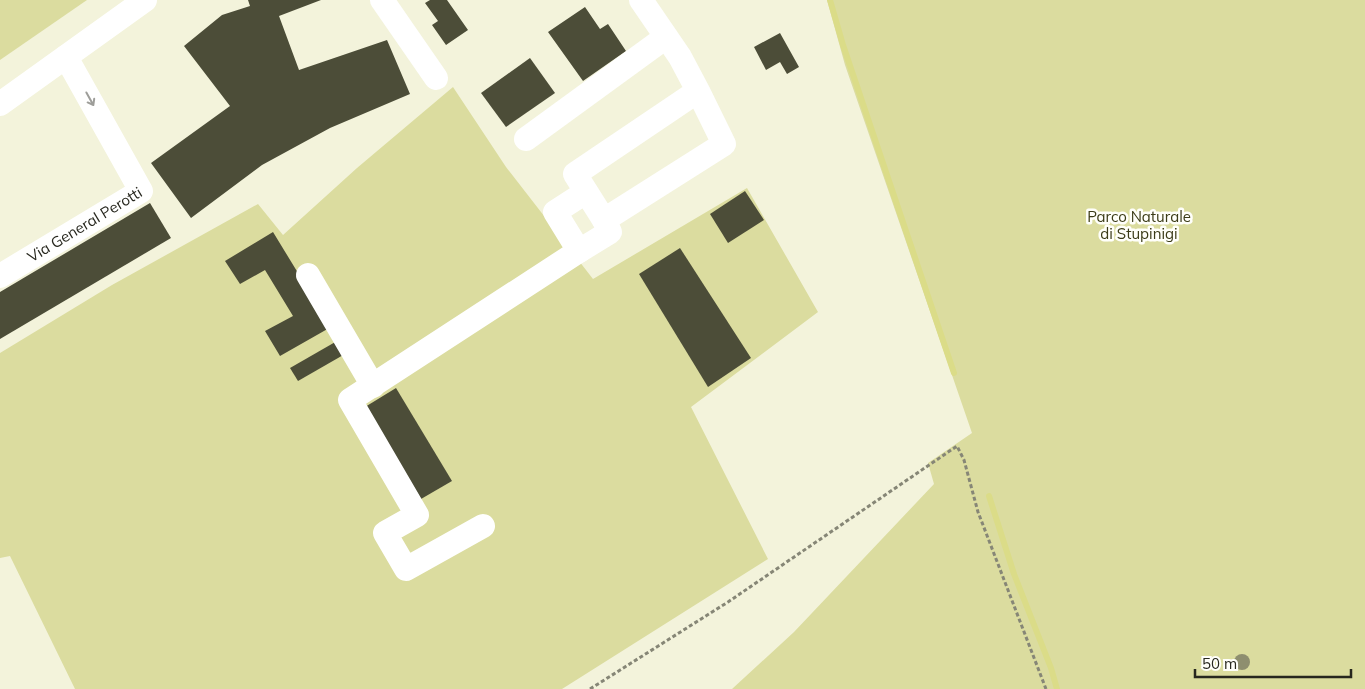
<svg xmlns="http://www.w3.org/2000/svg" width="1365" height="689" font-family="Mulish,sans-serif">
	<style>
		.green { fill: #dbdc9f }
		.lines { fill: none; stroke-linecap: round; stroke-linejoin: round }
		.stream { stroke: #dbdc88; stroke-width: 6 }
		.building { fill: #4c4d38 }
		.path { stroke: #868676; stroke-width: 3; stroke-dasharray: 4 2.5; stroke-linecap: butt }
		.minor { stroke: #fff; stroke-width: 24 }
		.tree { fill: #8e8e6f }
		.oneway { stroke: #9e9e9a }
		.labels { text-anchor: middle; stroke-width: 5; stroke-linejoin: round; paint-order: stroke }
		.park-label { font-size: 15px; fill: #3b3b17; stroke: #fffffa }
		.street-label { font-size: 15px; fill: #27271e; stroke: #fffffa }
	</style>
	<rect width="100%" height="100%" fill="#f3f3db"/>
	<!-- green -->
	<g class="green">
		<path d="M0,0H87L0,60Z"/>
		<path d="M827,0H1365V689H732L794,632L934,484L928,463L972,433L845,65Z"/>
		<path d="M453,87L506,167L593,279L747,188L818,312L691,407L768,559L562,689H75L10,556L0,558V353L112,285L258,204L283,235L357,168Z"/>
	</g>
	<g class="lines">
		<!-- stream -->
		<g class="stream">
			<path d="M830,0L843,45L954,373"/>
			<path d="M989,496L1014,574L1051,668L1057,689"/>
		</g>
	</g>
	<!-- building -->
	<g class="building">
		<path d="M248,0H321L279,16L299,70L387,40L410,94L330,128L262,165L191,218L151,163L230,106L184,46L222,15L250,6Z"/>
		<path d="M430,0H447L468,30L446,45L432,25L438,21L425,3Z"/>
		<path d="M585,7L600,29L608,24L626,51L583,81L548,32Z"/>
		<path d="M780,33L799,67L787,74L780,62L766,70L754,47Z"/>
		<path d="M530,58L555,93L506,127L481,93Z"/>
		<path d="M745,191L764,220L728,243L710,214Z"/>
		<path d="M150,203L171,238L0,339V292Z"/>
		<path d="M273,232L331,327L280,356L265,331L293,316L265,270L240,284L225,261Z"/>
		<path d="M680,248L751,358L708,387L639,274Z"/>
		<path d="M337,341L345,354L298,381L290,368Z"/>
		<path d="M396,388L452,481L421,499L365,407Z"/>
	</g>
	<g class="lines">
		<!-- path -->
		<path class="path" d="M590,689L728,602L957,446L964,460L978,512L1046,689"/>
		<!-- minor -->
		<g class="minor">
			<path d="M382,0L436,78"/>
			<path d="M641,0L680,57L698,91L575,174L604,220L724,144L698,91"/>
			<path d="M0,104L145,0"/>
			<path d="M526,139L666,37"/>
			<path d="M579,251L610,232L604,220"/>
			<path d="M308,275L373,386"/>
			<path id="s1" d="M0,276L141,191L66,57"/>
			<path d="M483,526L406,569L385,533L417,515L350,400L579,251L555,212L586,192"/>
		</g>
	</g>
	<!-- trees -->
	<circle class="tree" cx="1242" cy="662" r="8"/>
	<!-- one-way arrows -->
	<defs><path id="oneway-shaft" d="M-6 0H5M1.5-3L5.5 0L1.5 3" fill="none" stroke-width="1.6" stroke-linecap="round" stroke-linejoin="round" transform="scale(1.25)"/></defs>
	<use class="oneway" href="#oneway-shaft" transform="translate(90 99) rotate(61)"/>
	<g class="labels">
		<!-- park labels -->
		<g class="park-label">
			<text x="1139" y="222">Parco Naturale<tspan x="1139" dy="17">di Stupinigi</tspan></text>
		</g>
		<!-- street labels -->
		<g class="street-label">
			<text dy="5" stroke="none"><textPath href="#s1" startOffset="99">Via General Perotti</textPath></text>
		</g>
	</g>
	<!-- scale -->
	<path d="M1195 669v8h156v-8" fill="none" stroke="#27271e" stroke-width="2.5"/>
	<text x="1202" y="669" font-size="15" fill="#27271e" stroke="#fffffa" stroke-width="4" paint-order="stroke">50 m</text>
</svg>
